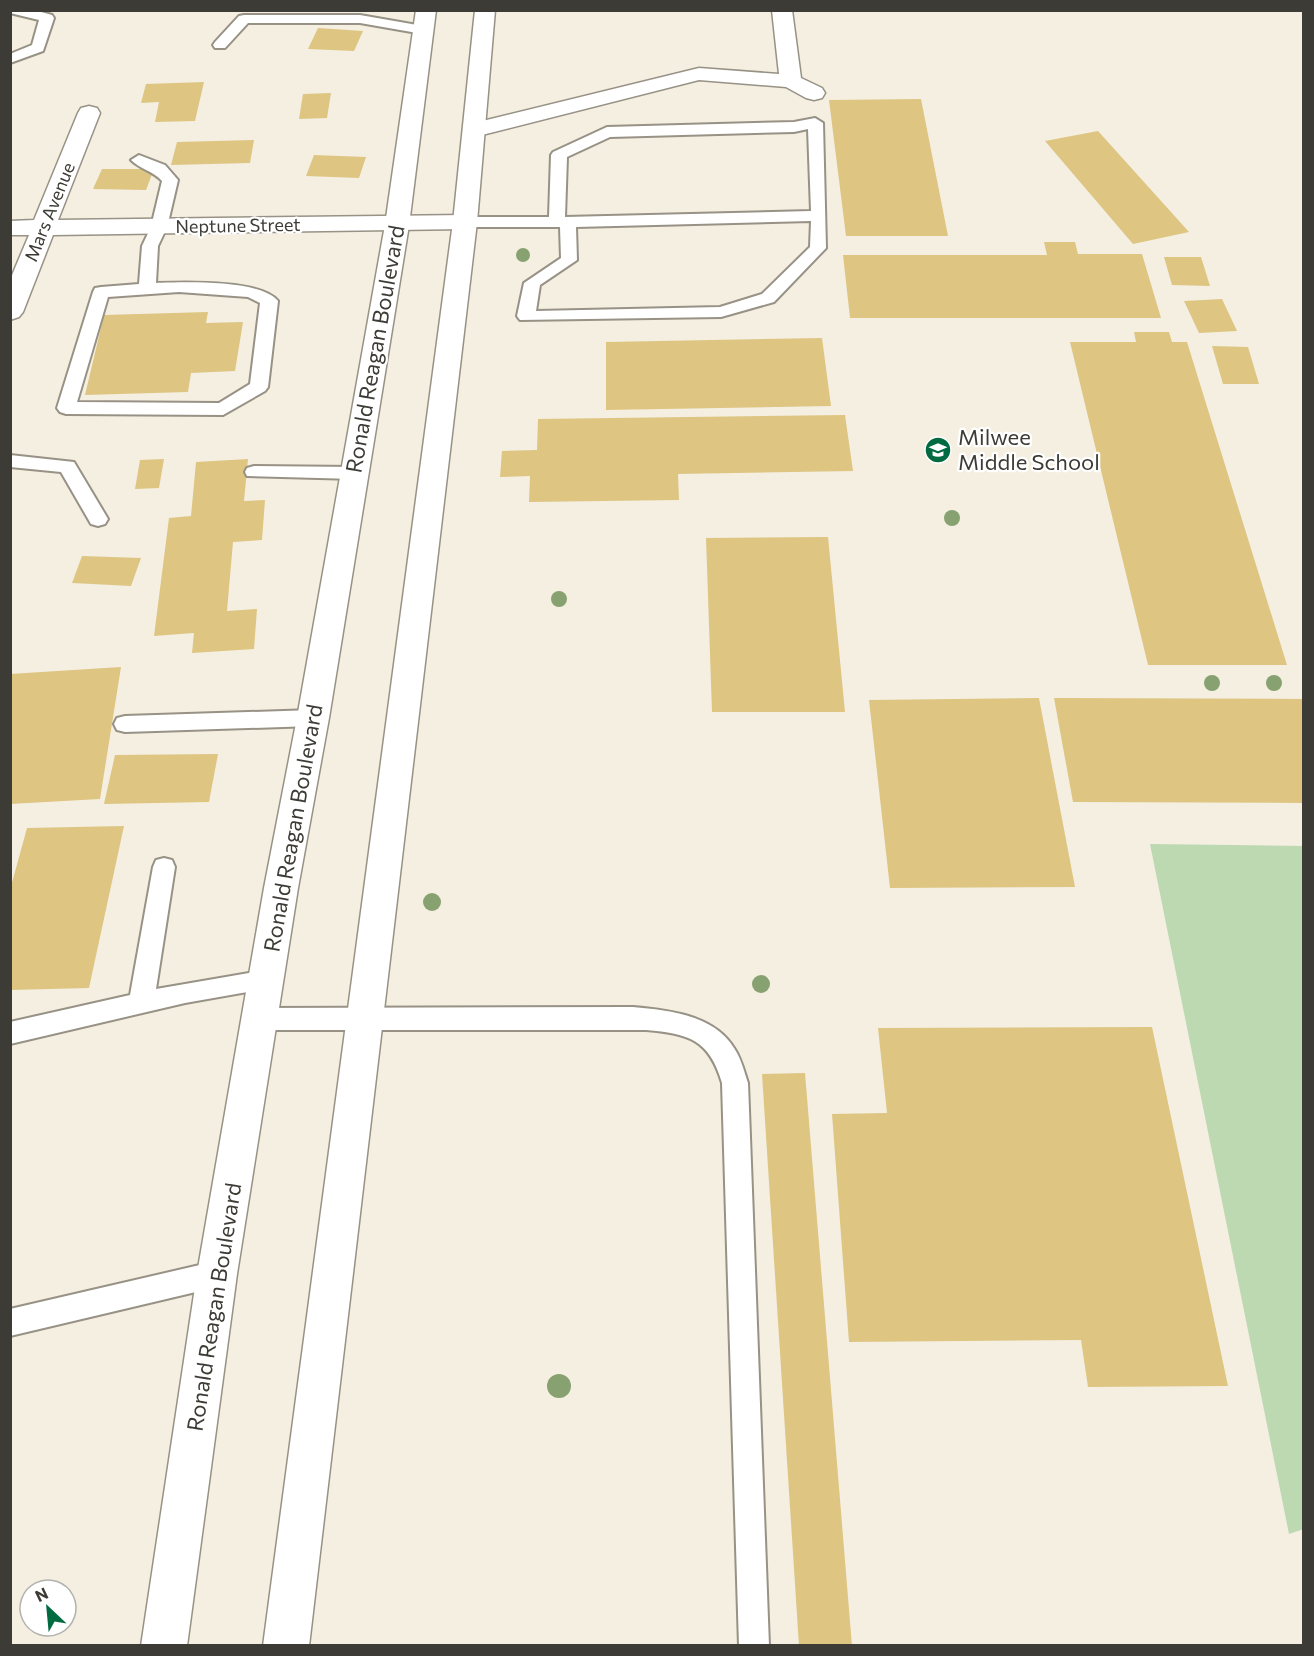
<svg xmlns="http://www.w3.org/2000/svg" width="1314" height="1656" font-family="Commissioner,sans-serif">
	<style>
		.green { fill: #bcd9b2 }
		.building { fill: #dec582 }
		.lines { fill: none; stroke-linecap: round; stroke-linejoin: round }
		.lane-casing { stroke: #979285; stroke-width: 4 }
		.street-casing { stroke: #979285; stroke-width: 3 }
		.secondary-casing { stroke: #979285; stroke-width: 3 }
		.lane { fill: #fff; fill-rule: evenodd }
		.street { fill: #fff; fill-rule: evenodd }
		.secondary { fill: #fff; fill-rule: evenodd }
		.tree { fill: #88a171 }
		.labels { text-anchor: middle; stroke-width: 4.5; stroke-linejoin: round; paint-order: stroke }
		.far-street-label { font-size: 18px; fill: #3d3b35; stroke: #fff }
		.street-label { font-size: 22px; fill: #3d3b35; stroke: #fff }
		.poi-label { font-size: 22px; fill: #3d3b35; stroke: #fff; text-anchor: start }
	</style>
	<rect width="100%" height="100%" fill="#f4efe1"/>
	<!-- green -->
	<path class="green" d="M1150,844L1303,846L1304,1529L1289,1534Z"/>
	<!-- building -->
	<g class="building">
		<path d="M318,28L363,31L354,51L308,49Z"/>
		<path d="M204,82L195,121L155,122L159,102L141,103L146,84Z"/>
		<path d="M331,93L327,118L299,119L303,94Z"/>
		<path d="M921,99L948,236H846L829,100Z"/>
		<path d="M1098,131L1189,232L1133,244L1045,141Z"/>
		<path d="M254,140L250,163L171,165L177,142Z"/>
		<path d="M314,155L366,157L359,178L306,176Z"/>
		<path d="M102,169H154L146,190L93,189Z"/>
		<path d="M1044,242H1075L1078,254H1142L1161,318H850L843,255H1047Z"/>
		<path d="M1164,257H1201L1210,286L1172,285Z"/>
		<path d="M1222,299L1237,331L1199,333L1184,301Z"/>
		<path d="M208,312L206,323L243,322L235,371L191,373L188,392L85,395L104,315Z"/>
		<path d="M1134,332H1169L1172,342H1187L1287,665H1148L1070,342H1136Z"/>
		<path d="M822,338L831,406L606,410V342Z"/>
		<path d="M1212,346L1248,347L1259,384H1223Z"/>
		<path d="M845,415L853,471L678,474L679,500L529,502L530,476L500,477L502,451L537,450L538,419Z"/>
		<path d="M164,459L159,488L135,489L140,460Z"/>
		<path d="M248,459L244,501L265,500L262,540L233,542L227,611L257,609L254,649L192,653L194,633L154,636L169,518L191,516L196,462Z"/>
		<path d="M828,537L845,712H712L706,538Z"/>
		<path d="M82,556L141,558L131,586L72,583Z"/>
		<path d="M121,667L100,799L10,804V674Z"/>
		<path d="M1039,698L1075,887L890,888L869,700Z"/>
		<path d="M1054,698L1304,699V803L1073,802Z"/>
		<path d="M218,754L209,802L104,804L115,755Z"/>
		<path d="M124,826L89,988L10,990V890L27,828Z"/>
		<path d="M1152,1027L1228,1386L1088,1387L1081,1340L849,1342L832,1114L887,1113L878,1028Z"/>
		<path d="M805,1073L852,1646H799L762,1074Z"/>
	</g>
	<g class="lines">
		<defs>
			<g id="lane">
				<path d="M10,10H34L52,15L54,18L43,51L10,63V54L32,45L39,20L10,13Z"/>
				<path d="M244,15H360L423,26L430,30L423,34L360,23H248L225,48H215L213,45L215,42L239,16Z"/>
				<path d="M815,118L823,123L826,248L774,302L721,317L520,320L517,316L524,283L561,258L560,227H465L457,222L465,217H549L551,155L553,152L607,127L794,122ZM808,129L811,211L565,217L567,157L610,137L794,132ZM811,221L810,247L762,294L720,307L536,311L540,285L577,260L576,227Z"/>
				<path d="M139,155L165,165L178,180L167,227L158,246L156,283C182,282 261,279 278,301L268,387L265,391L223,415L66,414L60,412L57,408L93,292L95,288L101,287L139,284L142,246L151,227L162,181C153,171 140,169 131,160ZM179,292L248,297L260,303L250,384L219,403L77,402L108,297Z"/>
				<path d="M10,455L74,462L108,519L105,524L98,526L91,524L61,472L10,467Z"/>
				<path d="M254,466L355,467L362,469L364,473L362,477L355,479L247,476L245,472L247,468Z"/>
				<path d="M313,710L321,712L324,718L321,724L313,726L125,732L117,730L114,724L117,718L125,716Z"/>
				<path d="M164,858L172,860L175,867L156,989L266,970L275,973L278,980L275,987L185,1003L10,1044V1022L130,995L153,867L156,860Z"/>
				<path d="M633,1007C668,1010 714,1015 734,1048C741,1058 744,1071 748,1083L769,1646H739L722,1083C709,1039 689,1034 646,1030H259L250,1027L247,1019L250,1011L259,1008Z"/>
				<path d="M217,1261L227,1265L231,1274L227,1283L217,1287L10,1336V1309Z"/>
			</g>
			<g id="street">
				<path d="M772,10H792L801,78L822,88L825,93L822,98L814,100L806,98L786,87L699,80L474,137L466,135L463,130L466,125L699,68L779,74Z"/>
				<path d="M89,106L97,108L100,113L58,220L465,215L473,217L477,222L473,227L465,229L53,235L23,312L19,317L10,320V280L29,235H10V221L34,220L78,113L81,108Z"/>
			</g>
			<g id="secondary">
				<path d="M416,10H436L409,225L329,718L298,888L237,1274L187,1646H141L197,1274L264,888L297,718L385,225Z"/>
				<path d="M475,10H495L477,222L309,1646H263L453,222Z"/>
			</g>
		</defs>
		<!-- lane casing -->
		<use href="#lane" class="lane-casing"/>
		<!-- street casing -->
		<use href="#street" class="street-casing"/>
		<!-- secondary casing -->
		<use href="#secondary" class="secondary-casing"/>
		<!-- lane -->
		<use href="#lane" class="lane"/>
		<!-- street -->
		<use href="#street" class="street"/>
		<!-- secondary -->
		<use href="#secondary" class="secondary"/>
	</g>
	<!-- trees -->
	<g class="tree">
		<circle cx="523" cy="255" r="7"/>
		<circle cx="952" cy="518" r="8"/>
		<circle cx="559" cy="599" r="8"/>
		<circle cx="1212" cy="683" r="8"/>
		<circle cx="1274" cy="683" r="8"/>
		<circle cx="432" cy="902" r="9"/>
		<circle cx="761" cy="984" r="9"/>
		<circle cx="559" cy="1386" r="12"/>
	</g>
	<!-- icons -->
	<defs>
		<symbol id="school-disc" viewBox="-11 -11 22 22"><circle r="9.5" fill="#006a40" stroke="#fff"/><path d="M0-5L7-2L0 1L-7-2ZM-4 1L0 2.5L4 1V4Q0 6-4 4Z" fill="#fff"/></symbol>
	</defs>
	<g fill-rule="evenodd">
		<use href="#school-disc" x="923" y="435" width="30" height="30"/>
	</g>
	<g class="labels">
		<!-- far-street labels -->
		<g class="far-street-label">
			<text transform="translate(50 212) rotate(-68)" y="6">Mars Avenue</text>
			<text transform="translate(238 226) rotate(-1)" y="6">Neptune Street</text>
		</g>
		<!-- street labels -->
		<g class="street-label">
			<text transform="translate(375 349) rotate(-80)" y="8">Ronald Reagan Boulevard</text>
			<text transform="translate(293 828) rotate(-80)" y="8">Ronald Reagan Boulevard</text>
			<text transform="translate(214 1307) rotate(-81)" y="8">Ronald Reagan Boulevard</text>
		</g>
		<!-- poi labels -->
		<g class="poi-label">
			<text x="958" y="445">Milwee<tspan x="958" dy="25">Middle School</tspan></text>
		</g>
	</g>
	<!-- border -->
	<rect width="1314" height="1656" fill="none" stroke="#3d3b35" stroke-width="24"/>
	<!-- north arrow -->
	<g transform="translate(48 1608) rotate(334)"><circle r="28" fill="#ffffff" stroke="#b1b1ae" stroke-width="1.5"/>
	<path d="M0-4.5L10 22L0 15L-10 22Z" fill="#006a40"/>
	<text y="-9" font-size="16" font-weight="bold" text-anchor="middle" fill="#3d3b35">N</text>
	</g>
</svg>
